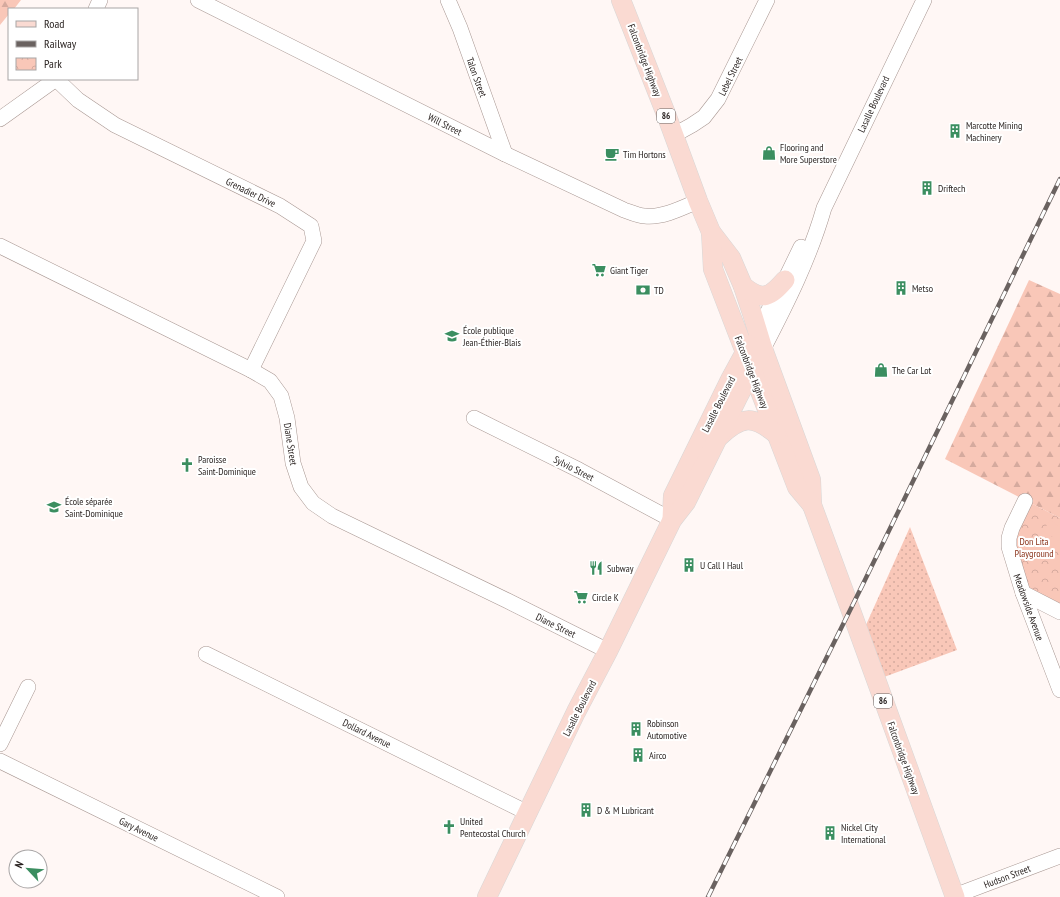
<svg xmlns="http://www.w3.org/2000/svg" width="1060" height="897" font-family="'PT Sans Narrow',sans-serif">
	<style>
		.grass { fill: url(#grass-dots) }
		.forest { fill: url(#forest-firs) }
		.park { fill: url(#park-crowns) }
		.pitch { fill: #f9c7b8 }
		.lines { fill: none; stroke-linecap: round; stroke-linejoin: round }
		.minor-casing { stroke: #a89792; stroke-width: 16 }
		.major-casing { stroke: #d8d7d6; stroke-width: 20 }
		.minor { stroke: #fff; stroke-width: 15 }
		.major { stroke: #fadad2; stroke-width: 19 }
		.rail-casing { stroke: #6a6260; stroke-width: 4.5 }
		.rail { stroke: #fff; stroke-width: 3; stroke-dasharray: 9; stroke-linecap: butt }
		.labels { text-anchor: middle; stroke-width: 4; stroke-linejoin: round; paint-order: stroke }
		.shield { fill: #fff; stroke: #676261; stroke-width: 1 }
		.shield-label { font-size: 9px; font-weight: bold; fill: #261f1d }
		.street-label { font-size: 10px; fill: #261f1d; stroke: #fff }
		.poi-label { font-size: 10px; fill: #261f1d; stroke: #fff; text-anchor: start }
		.park-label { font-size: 10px; fill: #8a331b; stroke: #fff }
	</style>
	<defs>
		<pattern id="grass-dots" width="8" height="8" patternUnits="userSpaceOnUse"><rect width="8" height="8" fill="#f9c7b8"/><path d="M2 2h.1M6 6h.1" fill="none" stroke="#d5aa9e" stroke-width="1.8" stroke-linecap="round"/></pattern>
		<pattern id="forest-firs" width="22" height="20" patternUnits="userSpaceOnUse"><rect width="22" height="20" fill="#f9c7b8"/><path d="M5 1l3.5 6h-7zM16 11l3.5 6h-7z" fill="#d5aa9e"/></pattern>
		<pattern id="park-crowns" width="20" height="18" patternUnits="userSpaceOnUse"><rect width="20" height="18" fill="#f9c7b8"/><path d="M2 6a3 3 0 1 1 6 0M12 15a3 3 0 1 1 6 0" fill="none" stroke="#d5aa9e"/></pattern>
	</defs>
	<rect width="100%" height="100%" fill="#fff7f5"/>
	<!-- grass -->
	<path class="grass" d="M910,527L957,650L876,680L861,636Z"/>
	<!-- forest -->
	<g class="forest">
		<path d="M0,0H21L14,9H9V14L0,25Z"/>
		<path d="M1029,280L1060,294V518L945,459Z"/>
	</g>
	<!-- park -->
	<path class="park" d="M1025,500L1060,518V612L1022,594L1011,528Z"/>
	<!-- pitch -->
	<path class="pitch" d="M1050,520L1060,527V539L1059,541L1043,531Z"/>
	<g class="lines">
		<defs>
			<g id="minor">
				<path d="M198,0L505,154L624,210C630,212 638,216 645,216C662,218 682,208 698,201"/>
				<path d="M448,0L460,28L505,154"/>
				<path d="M96,9L100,0"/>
				<path d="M56,79L78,100L115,125L280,206L311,226L314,241L251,370"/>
				<path d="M0,119L56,79"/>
				<path d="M674,135L692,125L704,117L718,99L767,0"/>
				<path d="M0,246L251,370L270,381L281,396L287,418L293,463L301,487L313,503L332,516L508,601L608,651"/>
				<path d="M758,330L785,280L801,247"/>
				<path d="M763,349C787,303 810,257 824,208L924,0"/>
				<path d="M474,418L579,470L672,520"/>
				<path d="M1025,501L1012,528L1009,538V547L1023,593L1060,690"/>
				<path d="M1023,593L1060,612"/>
				<path d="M206,654L528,813"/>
				<path d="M0,744L28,687"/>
				<path d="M0,761L277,897"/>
				<path d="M954,896L1060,856"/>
			</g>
			<g id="major">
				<path d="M621,0L666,114L698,201L711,232L731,258L743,286L752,313L763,349L811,480L812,505L850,608L955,897"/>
				<path d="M711,232L713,269L797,487L812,505"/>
				<path d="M743,286C763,302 770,297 785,280"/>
				<path d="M720,436C742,416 753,415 776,434"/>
				<path d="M672,520L673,496L731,378L749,345"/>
				<path d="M487,897L576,712L608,651L672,520L686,502L738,397L763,349"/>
			</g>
		</defs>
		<!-- minor casing -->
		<use href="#minor" class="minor-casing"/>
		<!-- major casing -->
		<use href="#major" class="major-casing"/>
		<!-- minor -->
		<use href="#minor" class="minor"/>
		<!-- major -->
		<use href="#major" class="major"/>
		<defs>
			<path id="rail" d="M708,897L863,584L1060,179"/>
		</defs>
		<!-- rail casing -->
		<use href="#rail" class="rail-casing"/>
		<!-- rail -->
		<use href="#rail" class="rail"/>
	</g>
	<!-- icons -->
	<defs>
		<symbol id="building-bare" viewBox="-9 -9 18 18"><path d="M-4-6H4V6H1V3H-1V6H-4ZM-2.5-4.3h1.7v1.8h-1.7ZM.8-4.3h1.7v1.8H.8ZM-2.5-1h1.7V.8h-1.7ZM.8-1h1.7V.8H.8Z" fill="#3b8e60" stroke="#fff" stroke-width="2.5" paint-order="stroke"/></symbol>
		<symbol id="shop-bare" viewBox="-9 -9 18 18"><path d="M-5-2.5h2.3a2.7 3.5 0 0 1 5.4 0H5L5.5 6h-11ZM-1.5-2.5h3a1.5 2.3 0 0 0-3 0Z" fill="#3b8e60" stroke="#fff" stroke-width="2.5" paint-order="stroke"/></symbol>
		<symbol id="cafe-bare" viewBox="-9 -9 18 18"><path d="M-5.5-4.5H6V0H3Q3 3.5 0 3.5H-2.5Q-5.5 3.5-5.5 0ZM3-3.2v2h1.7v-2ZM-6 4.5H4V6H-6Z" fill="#3b8e60" stroke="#fff" stroke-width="2.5" paint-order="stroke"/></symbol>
		<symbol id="supermarket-bare" viewBox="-9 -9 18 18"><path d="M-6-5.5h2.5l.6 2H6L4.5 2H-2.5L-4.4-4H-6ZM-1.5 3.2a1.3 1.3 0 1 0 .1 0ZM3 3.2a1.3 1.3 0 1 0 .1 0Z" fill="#3b8e60" stroke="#fff" stroke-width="2.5" paint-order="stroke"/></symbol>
		<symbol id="bank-bare" viewBox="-9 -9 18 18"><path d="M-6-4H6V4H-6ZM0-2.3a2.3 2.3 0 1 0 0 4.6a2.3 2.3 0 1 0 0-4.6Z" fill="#3b8e60" stroke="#fff" stroke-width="2.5" paint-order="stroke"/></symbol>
		<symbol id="school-bare" viewBox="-9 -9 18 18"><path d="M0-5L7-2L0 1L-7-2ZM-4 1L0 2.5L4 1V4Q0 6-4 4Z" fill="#3b8e60" stroke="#fff" stroke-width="2.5" paint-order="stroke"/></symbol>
		<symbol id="church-bare" viewBox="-9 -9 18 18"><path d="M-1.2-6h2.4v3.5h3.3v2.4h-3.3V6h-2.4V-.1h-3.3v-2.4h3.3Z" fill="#3b8e60" stroke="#fff" stroke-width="2.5" paint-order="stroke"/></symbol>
		<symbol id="restaurant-bare" viewBox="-9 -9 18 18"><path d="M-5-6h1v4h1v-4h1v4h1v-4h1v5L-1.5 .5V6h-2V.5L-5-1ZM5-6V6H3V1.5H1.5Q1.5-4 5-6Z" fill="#3b8e60" stroke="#fff" stroke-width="2.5" paint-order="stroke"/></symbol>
	</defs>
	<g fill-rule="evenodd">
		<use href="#building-bare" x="945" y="121" width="20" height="20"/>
		<use href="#shop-bare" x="759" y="143" width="20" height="20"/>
		<use href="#cafe-bare" x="602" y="144" width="20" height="20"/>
		<use href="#building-bare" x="917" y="178" width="20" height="20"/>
		<use href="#supermarket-bare" x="589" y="260" width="20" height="20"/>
		<use href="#building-bare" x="891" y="278" width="20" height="20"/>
		<use href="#bank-bare" x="633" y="280" width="20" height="20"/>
		<use href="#school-bare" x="442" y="326" width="20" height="20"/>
		<use href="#shop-bare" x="871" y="360" width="20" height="20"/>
		<use href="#church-bare" x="177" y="455" width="20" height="20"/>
		<use href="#school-bare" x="44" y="497" width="20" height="20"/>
		<use href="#building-bare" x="679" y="555" width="20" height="20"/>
		<use href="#restaurant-bare" x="586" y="558" width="20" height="20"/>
		<use href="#supermarket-bare" x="571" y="587" width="20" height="20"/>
		<use href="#building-bare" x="626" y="719" width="20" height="20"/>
		<use href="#building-bare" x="628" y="745" width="20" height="20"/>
		<use href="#building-bare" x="576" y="800" width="20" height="20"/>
		<use href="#church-bare" x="439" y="817" width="20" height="20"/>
		<use href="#building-bare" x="820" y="823" width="20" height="20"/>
	</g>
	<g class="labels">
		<!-- shield labels -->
		<g class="shield">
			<rect x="657" y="109" width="18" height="14" rx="3"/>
			<rect x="874" y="694" width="18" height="14" rx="3"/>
		</g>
		<g class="shield-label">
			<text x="666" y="119">86</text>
			<text x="883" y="704">86</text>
		</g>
		<!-- street labels -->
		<g class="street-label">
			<text transform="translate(645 60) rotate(69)" y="4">Falconbridge Highway</text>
			<text transform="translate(730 76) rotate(-64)" y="4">Lebel Street</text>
			<text transform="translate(477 77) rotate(70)" y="4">Talon Street</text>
			<text transform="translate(873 104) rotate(-65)" y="4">Lasalle Boulevard</text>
			<text transform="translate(445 124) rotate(27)" y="4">Will Street</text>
			<text transform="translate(251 192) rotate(26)" y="4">Grenadier Drive</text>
			<text transform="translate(752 372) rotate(69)" y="4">Falconbridge Highway</text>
			<text transform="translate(718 404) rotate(-63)" y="4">Lasalle Boulevard</text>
			<text transform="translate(291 444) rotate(81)" y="4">Diane Street</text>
			<text transform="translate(574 468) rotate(27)" y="4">Sylvio Street</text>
			<text transform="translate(1029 607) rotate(70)" y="4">Meadowside Avenue</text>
			<text transform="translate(556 625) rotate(26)" y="4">Diane Street</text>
			<text transform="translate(579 708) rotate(-63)" y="4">Lasalle Boulevard</text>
			<text transform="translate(367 733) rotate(26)" y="4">Dollard Avenue</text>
			<text transform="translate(904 758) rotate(70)" y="4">Falconbridge Highway</text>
			<text transform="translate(139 829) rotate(26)" y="4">Gary Avenue</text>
			<text transform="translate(1007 876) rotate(-21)" y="4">Hudson Street</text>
		</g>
		<!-- poi labels -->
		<g class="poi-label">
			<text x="966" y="129">Marcotte Mining<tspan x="966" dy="12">Machinery</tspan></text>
			<text x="780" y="151">Flooring and<tspan x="780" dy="12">More Superstore</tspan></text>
			<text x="623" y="158">Tim Hortons</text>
			<text x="938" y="192">Driftech</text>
			<text x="610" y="274">Giant Tiger</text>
			<text x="912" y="292">Metso</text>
			<text x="654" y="294">TD</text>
			<text x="463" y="334">École publique<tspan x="463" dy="12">Jean-Éthier-Blais</tspan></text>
			<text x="892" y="374">The Car Lot</text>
			<text x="198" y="463">Paroisse<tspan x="198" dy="12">Saint-Dominique</tspan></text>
			<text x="65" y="505">École séparée<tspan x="65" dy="12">Saint-Dominique</tspan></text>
			<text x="700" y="569">U Call I Haul</text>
			<text x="607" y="572">Subway</text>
			<text x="592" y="601">Circle K</text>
			<text x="647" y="727">Robinson<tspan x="647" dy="12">Automotive</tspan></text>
			<text x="649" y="759">Airco</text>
			<text x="597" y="814">D &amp; M Lubricant</text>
			<text x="460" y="825">United<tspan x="460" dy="12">Pentecostal Church</tspan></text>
			<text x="841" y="831">Nickel City<tspan x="841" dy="12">International</tspan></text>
		</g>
		<!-- park labels -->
		<g class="park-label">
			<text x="1034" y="545">Don Lita<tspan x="1034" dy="12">Playground</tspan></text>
		</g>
	</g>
	<!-- legend -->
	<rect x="8" y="8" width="130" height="72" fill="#ffffff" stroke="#a8a5a5"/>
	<rect x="16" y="21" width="20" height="6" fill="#fadad2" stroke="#a8a5a5"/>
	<text x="44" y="28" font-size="12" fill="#261f1d">Road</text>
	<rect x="16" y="41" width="20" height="6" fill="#6a6260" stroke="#a8a5a5"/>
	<text x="44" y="48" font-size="12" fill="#261f1d">Railway</text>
	<rect x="16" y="58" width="20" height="12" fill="url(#park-crowns)" stroke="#a8a5a5"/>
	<text x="44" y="68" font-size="12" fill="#261f1d">Park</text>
	<!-- north arrow -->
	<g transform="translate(28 869) rotate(296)"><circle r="19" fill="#ffffff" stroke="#a8a5a5"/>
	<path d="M0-3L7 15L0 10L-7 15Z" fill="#3b8e60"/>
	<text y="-6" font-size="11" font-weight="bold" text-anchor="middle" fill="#261f1d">N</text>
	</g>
</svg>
